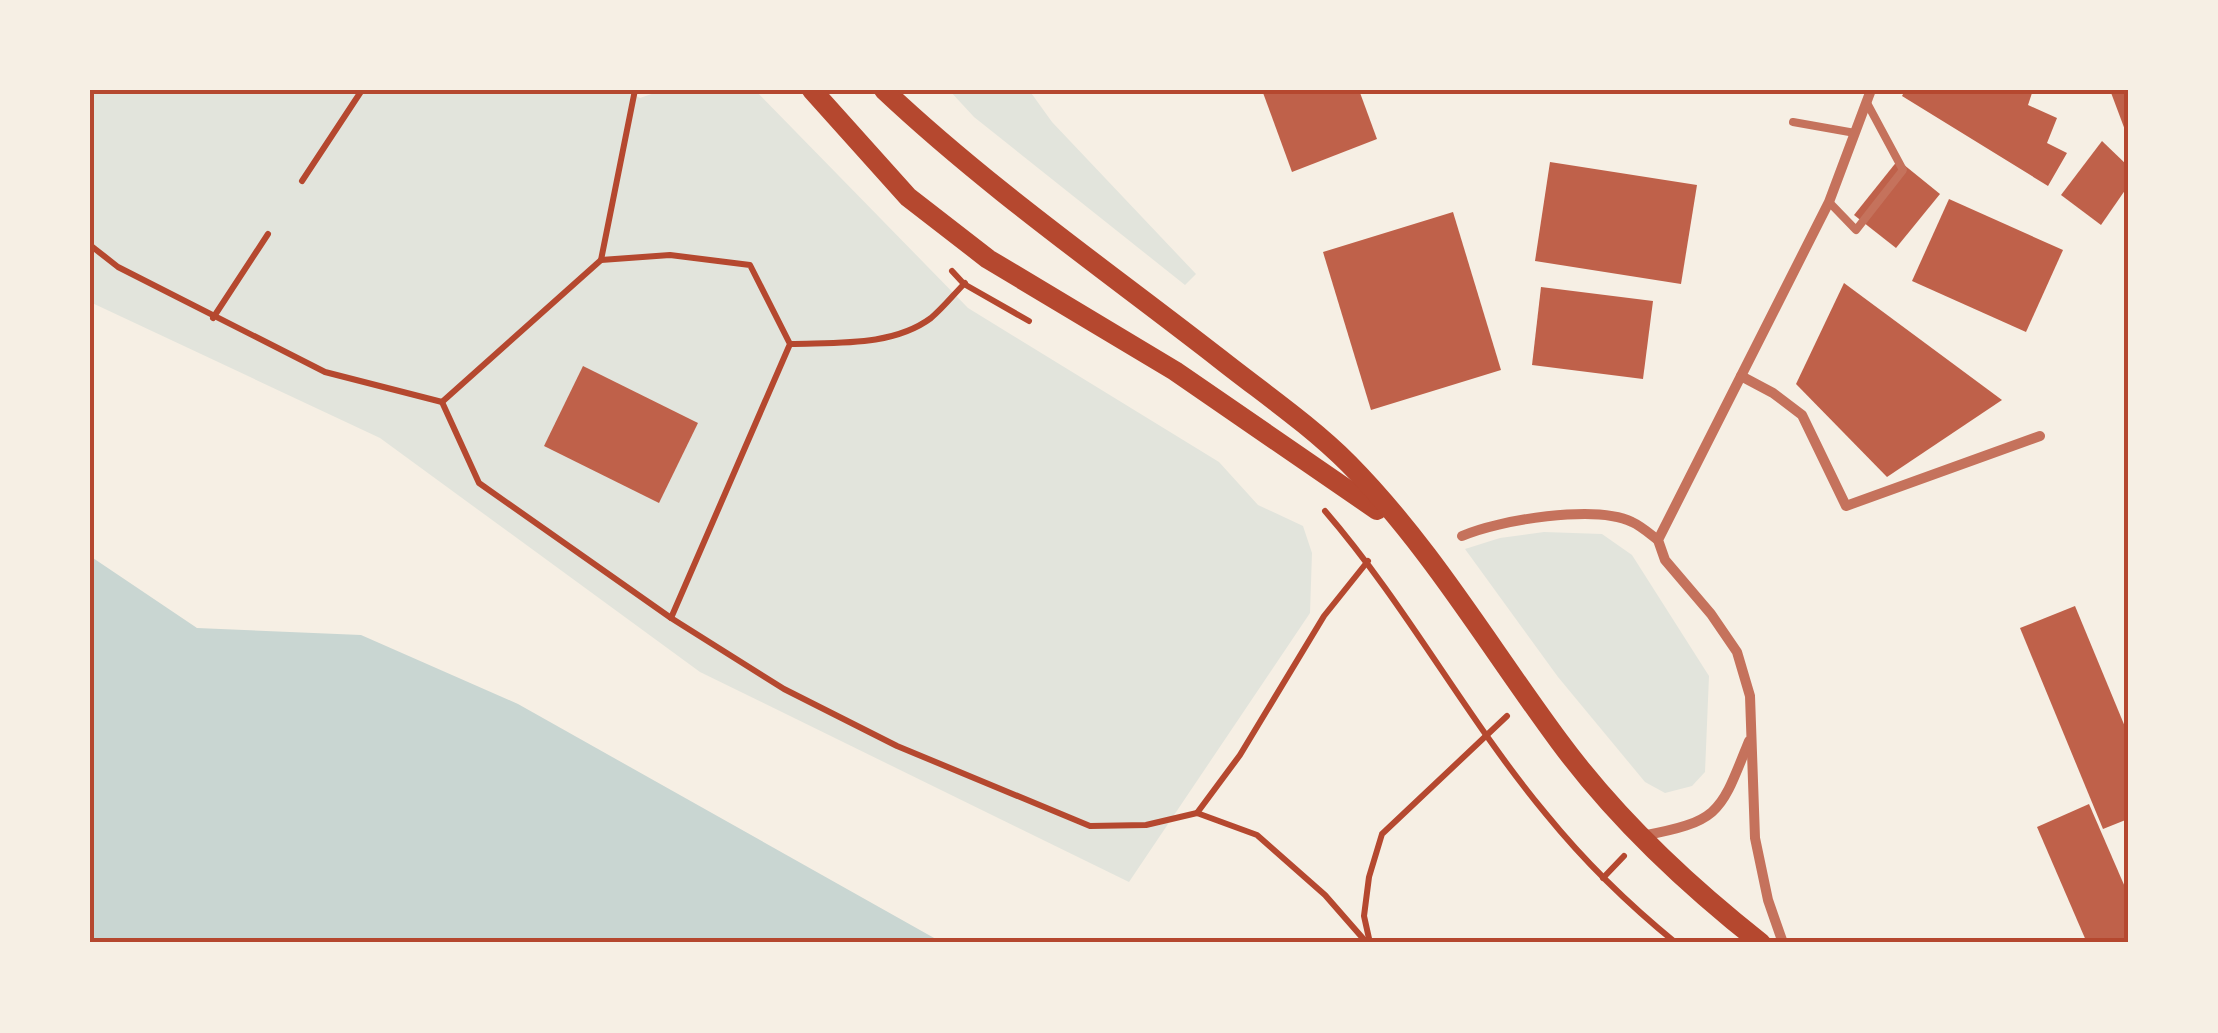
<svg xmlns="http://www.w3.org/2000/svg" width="2218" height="1033" font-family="'Alegreya Sans',sans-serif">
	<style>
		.green { fill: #e2e4dc }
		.water { fill: #c9d6d2 }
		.building { fill: #bf614a }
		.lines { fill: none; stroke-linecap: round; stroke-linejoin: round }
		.path { stroke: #b5482f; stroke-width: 6 }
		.service { stroke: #c5725c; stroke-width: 8 }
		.minor { stroke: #c5725c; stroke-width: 10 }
		.secondary { stroke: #b5482f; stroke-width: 20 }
		.neatline { fill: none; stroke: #b5482f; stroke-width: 4 }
	</style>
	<rect width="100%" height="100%" fill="#f6efe4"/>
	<!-- green -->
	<g class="green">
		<path d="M90,90H626L640,98L663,90H755L968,308L1219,462L1258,505L1303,526L1312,553L1310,613L1129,882L700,672L380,438L90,302Z"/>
		<path d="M949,90H1029L1052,122L1196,274L1185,285L974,117Z"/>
		<path d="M1544,532L1602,534L1632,555L1709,676L1705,772L1692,786L1665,793L1645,782L1558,677L1465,549L1500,538Z"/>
	</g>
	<!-- water -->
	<path class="water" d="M90,556L197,628L361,635L518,704L943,943H90Z"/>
	<!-- building -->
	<g class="building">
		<path d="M1262,90H1359L1377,139L1292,172Z"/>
		<path d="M1905,90H2033L2028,105L2057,118L2047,143L2067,153L2048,186L1902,96Z"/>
		<path d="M2110,90H2128V138Z"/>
		<path d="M2102,141L2128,166V186L2101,225L2061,195Z"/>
		<path d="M1898,160L1940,194L1896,248L1854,215Z"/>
		<path d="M1550,162L1697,185L1681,284L1535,261Z"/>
		<path d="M1949,199L2063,250L2026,332L1912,281Z"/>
		<path d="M1453,212L1501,370L1371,410L1323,252Z"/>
		<path d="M1844,283L2002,400L1887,477L1796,384Z"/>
		<path d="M1541,287L1653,301L1643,379L1532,365Z"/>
		<path d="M583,366L698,423L659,503L544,446Z"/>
		<path d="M2075,606L2128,734V819L2103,829L2020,628Z"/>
		<path d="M2089,804L2128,894V943H2087L2037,827Z"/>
	</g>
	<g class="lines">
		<!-- path -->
		<g class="path">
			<path d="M635,90L601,260L670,255L750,265L790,344L671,618"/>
			<path d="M302,181L362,90"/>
			<path d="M90,245L118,267L325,372L442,402"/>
			<path d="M952,271L964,284L1029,321"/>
			<path d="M213,318L268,234"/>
			<path d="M790,344C835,342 892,347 931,318C943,308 954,294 965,283"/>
			<path d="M442,402L479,483L671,618L784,689L897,746L1090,826L1146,825L1197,813L1257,835L1325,895L1367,943"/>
			<path d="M442,402L601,260"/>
			<path d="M1325,511C1407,606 1466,718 1546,814C1585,862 1628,904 1676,943"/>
			<path d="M1197,813L1240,755L1324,616L1368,561"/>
			<path d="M1603,878L1624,856"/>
			<path d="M1370,943L1364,916L1369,877L1382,834L1507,716"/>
		</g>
		<!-- service -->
		<g class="service">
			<path d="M1793,122L1855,133"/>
			<path d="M1829,202L1856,230L1903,170L1867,103"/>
		</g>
		<!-- minor -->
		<g class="minor">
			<path d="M1741,376L1773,393L1802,415L1846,506L2040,436"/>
			<path d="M1462,536C1498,520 1596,504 1632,522C1641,526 1650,534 1658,540"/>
			<path d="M1642,836C1721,821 1720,813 1749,741"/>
			<path d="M1783,943L1768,900L1755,838L1750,696L1737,652L1711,614L1665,560L1658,540L1829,202L1871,90"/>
		</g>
		<!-- secondary -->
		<g class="secondary">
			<path d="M812,90L908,197L988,259L1175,371L1377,510"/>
			<path d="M884,90C988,188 1107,271 1220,359C1263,393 1310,425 1349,464C1430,546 1490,648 1559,741C1615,817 1686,884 1761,943"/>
		</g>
	</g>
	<!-- border -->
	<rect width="2218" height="1033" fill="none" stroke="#f6efe4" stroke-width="185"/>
	<rect x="92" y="92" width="2034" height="848" class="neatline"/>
</svg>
